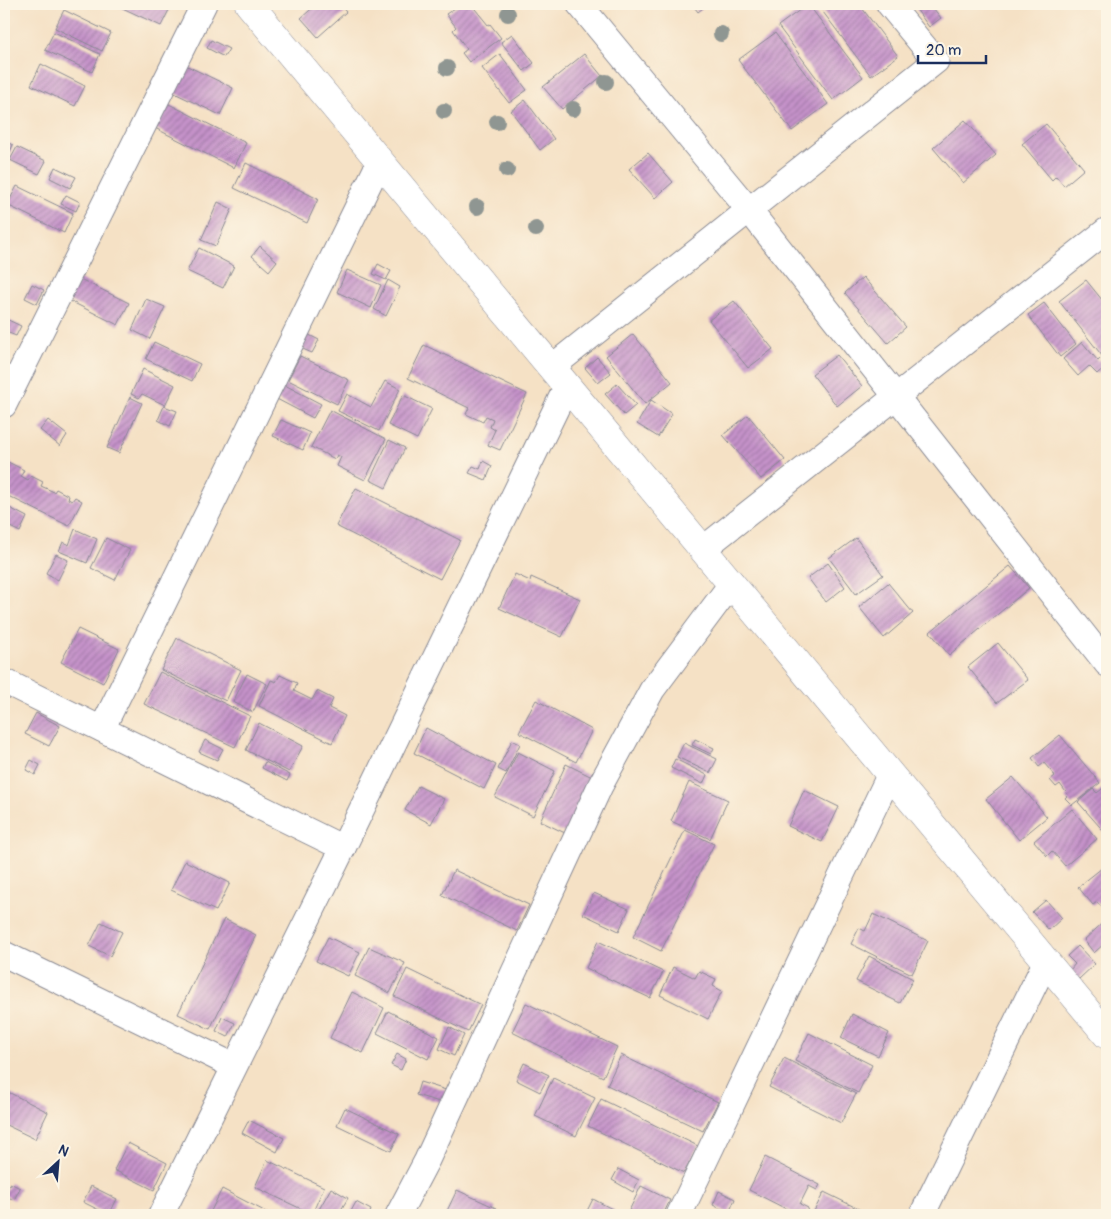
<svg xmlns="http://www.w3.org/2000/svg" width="1111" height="1219" font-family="Pangolin,sans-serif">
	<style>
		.building { fill: url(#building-hatch) }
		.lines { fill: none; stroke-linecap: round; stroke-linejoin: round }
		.street-casing { stroke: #888892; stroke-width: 27 }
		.secondary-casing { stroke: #888892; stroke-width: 29 }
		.street { stroke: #fff; stroke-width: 25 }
		.secondary { stroke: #fff; stroke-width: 28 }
		.tree { fill: #8f9692 }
	</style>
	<defs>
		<pattern id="building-hatch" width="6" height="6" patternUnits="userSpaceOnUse" patternTransform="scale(1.25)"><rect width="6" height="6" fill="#c592c9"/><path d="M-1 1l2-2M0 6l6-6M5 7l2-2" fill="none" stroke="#9f78a6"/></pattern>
	</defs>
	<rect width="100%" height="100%" fill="#fcf5e5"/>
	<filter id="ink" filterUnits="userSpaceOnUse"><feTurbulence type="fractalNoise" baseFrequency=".02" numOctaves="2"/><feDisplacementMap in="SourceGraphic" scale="10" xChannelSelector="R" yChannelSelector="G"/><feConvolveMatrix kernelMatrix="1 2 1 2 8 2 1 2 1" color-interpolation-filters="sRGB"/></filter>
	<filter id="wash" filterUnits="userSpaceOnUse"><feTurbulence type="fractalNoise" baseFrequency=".0096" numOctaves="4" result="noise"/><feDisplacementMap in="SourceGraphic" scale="20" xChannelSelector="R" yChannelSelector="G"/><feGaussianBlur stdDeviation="1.12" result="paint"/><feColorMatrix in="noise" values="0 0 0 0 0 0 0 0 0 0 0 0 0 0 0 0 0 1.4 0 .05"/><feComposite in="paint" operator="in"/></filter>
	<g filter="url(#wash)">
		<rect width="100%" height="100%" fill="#f5e1c5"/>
		<g id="blocks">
			<!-- building -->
			<g class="building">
				<path d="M114,4H172L161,26Z"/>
				<path d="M317,4H339L346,12L318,37L301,18Z"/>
				<path d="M461,4H471L488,25L490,24L501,38L469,62L462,53L467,49L453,30L456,27L446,14Z"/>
				<path d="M692,4H708L698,12Z"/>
				<path d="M808,4L863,77L833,100L778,26Z"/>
				<path d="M817,4H859L898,56L871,76Z"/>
				<path d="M924,4H930L941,18L929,27L916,9Z"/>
				<path d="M64,10L111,33L102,51L55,28Z"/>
				<path d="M54,32L100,54L92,72L45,50Z"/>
				<path d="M775,33L828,104L792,131L738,60Z"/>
				<path d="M512,34L534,63L524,71L501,42Z"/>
				<path d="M211,40L229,49L224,57L207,48Z"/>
				<path d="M500,54L527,90L509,103L482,68Z"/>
				<path d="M584,54L602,76L562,109L543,87Z"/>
				<path d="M177,61L233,88L220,115L164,88Z"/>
				<path d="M41,64L85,86L75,106L31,85Z"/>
				<path d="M159,99L246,143L234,168L147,124Z"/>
				<path d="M525,100L554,139L540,150L511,111Z"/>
				<path d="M965,120L996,155L963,183L933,148Z"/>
				<path d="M1046,124L1084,169L1064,186L1056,176L1052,180L1022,144Z"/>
				<path d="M4,141L13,145L4,166Z"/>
				<path d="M17,147L46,161L39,174L10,160Z"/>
				<path d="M648,153L673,182L655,198L629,169Z"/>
				<path d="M246,163L318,199L307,223L234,188Z"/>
				<path d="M55,167L76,177L70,188L50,178Z"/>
				<path d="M17,186L73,213L64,233L7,205Z"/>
				<path d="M66,195L80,202L76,211L61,204Z"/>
				<path d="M218,202L232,209L216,246L201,240Z"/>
				<path d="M260,246L277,261L269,271L252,256Z"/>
				<path d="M199,248L234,266L223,288L187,271Z"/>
				<path d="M378,264L391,271L386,280L373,274Z"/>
				<path d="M347,270L381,285L371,308L337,292Z"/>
				<path d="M863,277L906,327L888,343L845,293Z"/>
				<path d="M78,278L129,303L118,325L68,300Z"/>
				<path d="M388,280L400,287L386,316L374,309Z"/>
				<path d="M1086,280L1107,306V362L1059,301Z"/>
				<path d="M32,284L44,290L37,304L25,298Z"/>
				<path d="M146,299L165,307L150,339L132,330Z"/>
				<path d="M734,301L773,349L748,368L709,320Z"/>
				<path d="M1044,303L1076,344L1060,357L1028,315Z"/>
				<path d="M4,318L21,326L16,336L4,331Z"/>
				<path d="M303,332L319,340L312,353L296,346Z"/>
				<path d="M633,334L672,382L645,404L606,356Z"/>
				<path d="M154,342L200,364L192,381L146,359Z"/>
				<path d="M1082,342L1098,361L1101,358L1107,365L1097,374L1089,366L1078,376L1063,359Z"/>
				<path d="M424,345L527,394L500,450L488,445L495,430L490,427L493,419L486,416L483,422L466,414L469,408L408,378Z"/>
				<path d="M837,355L862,386L837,406L812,374Z"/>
				<path d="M300,356L349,380L337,404L288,380Z"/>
				<path d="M597,357L611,373L598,383L585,368Z"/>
				<path d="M143,369L175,385L165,405L142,394L139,398L131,394Z"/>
				<path d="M385,381L400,389L379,431L338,411L347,394L371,407Z"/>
				<path d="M281,383L321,404L313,418L273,397Z"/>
				<path d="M617,384L636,405L624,415L605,394Z"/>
				<path d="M403,395L432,409L417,439L388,425Z"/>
				<path d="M130,397L142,403L119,453L107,448Z"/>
				<path d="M651,400L672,414L658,437L637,424Z"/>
				<path d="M164,406L177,411L170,426L158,420Z"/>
				<path d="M330,410L386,439L365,480L337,466L341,457L337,455L335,459L311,447Z"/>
				<path d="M748,415L785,460L761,479L723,435Z"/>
				<path d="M48,420L67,435L60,446L40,430Z"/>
				<path d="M281,420L310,433L303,450L273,436Z"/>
				<path d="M389,440L405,448L386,488L370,480Z"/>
				<path d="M4,460L24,470L21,476L28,480L31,476L43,482L41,486L54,492L56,489L69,496L68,499L72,501L75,497L82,501L69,526L4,494Z"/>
				<path d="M483,461L492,466L486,480L469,473L473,466L480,469Z"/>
				<path d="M356,488L460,540L440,579L336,526Z"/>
				<path d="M4,505L27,517L20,532L4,524Z"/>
				<path d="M75,529L97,539L87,563L59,551L63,542L69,545Z"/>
				<path d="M106,538L130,550L115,580L91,568Z"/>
				<path d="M856,538L883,575L856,594L829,558Z"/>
				<path d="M56,554L68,560L58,580L46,573Z"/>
				<path d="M828,563L845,587L826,602L808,578Z"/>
				<path d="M1010,566L1029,588L949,655L930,632Z"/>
				<path d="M515,574L530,581L531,577L580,599L562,637L499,608Z"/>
				<path d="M888,583L913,613L884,638L859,607Z"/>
				<path d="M78,629L119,649L103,683L61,662Z"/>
				<path d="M177,638L241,670L226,701L161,670Z"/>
				<path d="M998,643L1028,680L997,703L968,667Z"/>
				<path d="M160,672L250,716L235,747L144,704Z"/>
				<path d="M247,674L267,684L253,712L233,702Z"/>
				<path d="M280,675L297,683L294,691L312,700L317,691L333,699L329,708L345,716L332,743L259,706L271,680L276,682Z"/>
				<path d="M536,700L592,730L576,762L519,732Z"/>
				<path d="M36,713L60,726L49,746L25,734Z"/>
				<path d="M259,723L303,746L289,772L246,750Z"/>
				<path d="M426,728L496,765L484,789L414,753Z"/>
				<path d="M1060,735L1100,783L1072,805L1065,798L1068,795L1060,784L1056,787L1050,780L1055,776L1044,763L1039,767L1032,758Z"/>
				<path d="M695,739L714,748L711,754L692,745Z"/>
				<path d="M205,740L223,749L217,760L199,752Z"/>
				<path d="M512,740L520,744L506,773L498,769Z"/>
				<path d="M684,743L717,759L710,773L677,757Z"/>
				<path d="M518,752L555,771L533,816L495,797Z"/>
				<path d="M675,759L707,775L703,784L671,768Z"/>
				<path d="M31,760L40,765L35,775L26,770Z"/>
				<path d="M265,762L290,775L287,781L262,768Z"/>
				<path d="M566,764L592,777L565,833L540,821Z"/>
				<path d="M1013,777L1047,817L1019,840L986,799Z"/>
				<path d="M689,782L728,800L710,839L671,821Z"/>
				<path d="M1107,785V835L1078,802L1093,789L1097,793Z"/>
				<path d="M418,786L444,799L431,824L405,810Z"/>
				<path d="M804,790L839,807L822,842L788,826Z"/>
				<path d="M1072,809L1097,839L1065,866L1052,851L1047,856L1034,841Z"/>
				<path d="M685,830L714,844L661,951L633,937Z"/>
				<path d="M185,861L230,883L216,911L171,890Z"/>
				<path d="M1107,864V914L1097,902L1093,905L1078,887Z"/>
				<path d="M454,870L529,905L517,931L442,895Z"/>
				<path d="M594,893L629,909L619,931L583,914Z"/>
				<path d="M1046,900L1062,918L1049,930L1032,912Z"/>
				<path d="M873,914L928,941L912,974L851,944L859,928L865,931Z"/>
				<path d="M224,919L256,935L210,1029L178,1014Z"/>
				<path d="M1107,919V941L1094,953L1084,940Z"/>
				<path d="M101,922L122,932L110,956L89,946Z"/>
				<path d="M328,937L360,952L348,976L316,961Z"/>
				<path d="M598,941L663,972L650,998L586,968Z"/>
				<path d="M1078,946L1095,964L1079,979L1070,970L1075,964L1067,956Z"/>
				<path d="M369,947L405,963L390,993L355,976Z"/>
				<path d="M869,956L913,979L900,1003L856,981Z"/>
				<path d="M673,967L695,978L699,971L716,979L713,986L722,991L708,1019L660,995Z"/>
				<path d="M407,969L481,1005L468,1032L394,996Z"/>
				<path d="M352,992L384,1008L363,1053L330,1038Z"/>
				<path d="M526,1003L617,1047L603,1077L512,1032Z"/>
				<path d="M388,1011L439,1037L428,1059L377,1033Z"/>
				<path d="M852,1014L889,1033L878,1056L841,1038Z"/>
				<path d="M222,1017L235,1023L228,1037L216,1031Z"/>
				<path d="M449,1027L464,1035L454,1056L439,1049Z"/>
				<path d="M809,1033L872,1065L858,1093L795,1061Z"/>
				<path d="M397,1054L406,1059L401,1070L391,1065Z"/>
				<path d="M621,1055L718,1102L703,1131L607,1085Z"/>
				<path d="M784,1058L856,1094L841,1123L769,1087Z"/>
				<path d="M524,1063L549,1075L540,1092L516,1080Z"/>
				<path d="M553,1078L595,1098L576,1136L535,1116Z"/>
				<path d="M420,1082L446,1090L443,1103L416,1095Z"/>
				<path d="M6,1091L48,1112L35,1139L4,1124V1096Z"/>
				<path d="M601,1099L698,1146L684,1173L588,1126Z"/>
				<path d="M345,1108L399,1134L391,1151L337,1125Z"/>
				<path d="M249,1120L284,1138L277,1152L242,1133Z"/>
				<path d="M128,1143L167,1163L154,1190L114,1170Z"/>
				<path d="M765,1157L820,1185L817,1190L809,1186L800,1204L808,1208L805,1215H798L749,1190Z"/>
				<path d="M267,1160L324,1187L312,1214L255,1187Z"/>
				<path d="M618,1169L639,1180L633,1192L612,1180Z"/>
				<path d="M10,1183L20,1188L14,1200L4,1195Z"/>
				<path d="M91,1186L117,1199L109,1215L83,1202Z"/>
				<path d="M641,1186L670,1200L663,1215H627Z"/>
				<path d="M331,1188L348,1198L338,1215H321L317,1213Z"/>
				<path d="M222,1189L272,1215H209Z"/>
				<path d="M457,1190L496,1208L493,1215H445Z"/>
				<path d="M719,1191L735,1199L729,1213L713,1205Z"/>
				<path d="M824,1192L871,1215H812Z"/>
				<path d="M593,1199L614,1210L611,1215H590L586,1213Z"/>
				<path d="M356,1202L371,1210L369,1215H349Z"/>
			</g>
		</g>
	</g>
	<g filter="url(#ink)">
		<use href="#blocks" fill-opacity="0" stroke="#888892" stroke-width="1"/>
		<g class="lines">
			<defs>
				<g id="street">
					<path d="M579,4L749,210L1107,664"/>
					<path d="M552,367L936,61L889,4"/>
					<path d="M4,405L204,4"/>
					<path d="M703,549L1107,230"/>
					<path d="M4,681L343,848"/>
					<path d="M102,729L380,161"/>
					<path d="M4,954L234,1066"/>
					<path d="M161,1215L343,848L567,386"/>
					<path d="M398,1215L427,1160L600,786L652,690L732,583"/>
					<path d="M679,1215L890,774"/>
					<path d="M922,1215L1046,961"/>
				</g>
				<path id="secondary" d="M249,4L1107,1035"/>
			</defs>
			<!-- street casing -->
			<use href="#street" class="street-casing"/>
			<!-- secondary casing -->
			<use href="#secondary" class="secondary-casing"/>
			<!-- street -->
			<use href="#street" class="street"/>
			<!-- secondary -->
			<use href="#secondary" class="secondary"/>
		</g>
		<!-- trees -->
		<g class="tree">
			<circle cx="508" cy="14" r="8"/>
			<circle cx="721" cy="34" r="8"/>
			<circle cx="447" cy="68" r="8"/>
			<circle cx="606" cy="82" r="8"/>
			<circle cx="573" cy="109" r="8"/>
			<circle cx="444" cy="111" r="8"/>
			<circle cx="497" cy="122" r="8"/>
			<circle cx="507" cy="170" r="8"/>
			<circle cx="477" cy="207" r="8"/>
			<circle cx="536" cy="229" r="8"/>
		</g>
	</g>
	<!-- margin -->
	<rect width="1111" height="1219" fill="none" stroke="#fcf5e5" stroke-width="20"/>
	<!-- north arrow -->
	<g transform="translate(58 1162) rotate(26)" stroke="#fcf5e5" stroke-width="4" paint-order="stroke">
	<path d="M0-4L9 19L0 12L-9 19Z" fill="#1b2f5e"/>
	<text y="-8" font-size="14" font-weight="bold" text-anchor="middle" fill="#1b2f5e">N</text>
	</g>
	<!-- scale -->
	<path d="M918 55v8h68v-8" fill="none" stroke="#1b2f5e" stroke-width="2.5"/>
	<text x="926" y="55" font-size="15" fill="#1b2f5e" stroke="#fcf5e5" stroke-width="4" paint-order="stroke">20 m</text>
</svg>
